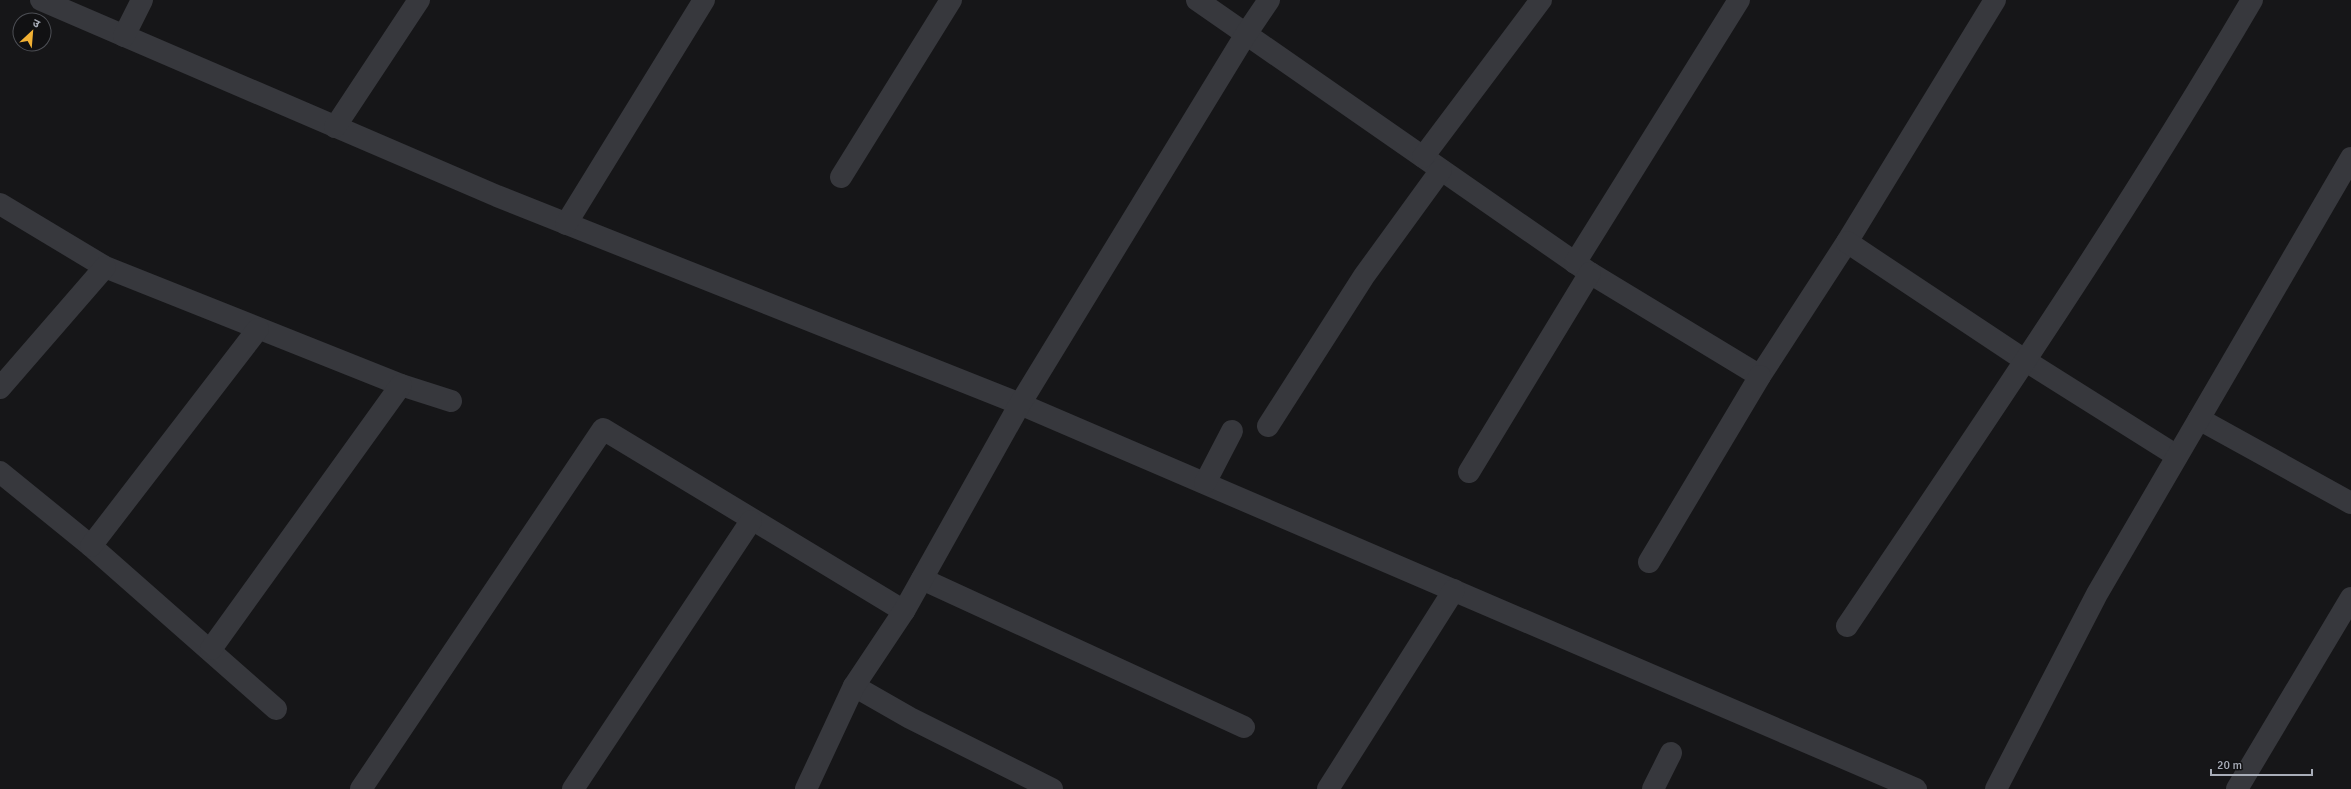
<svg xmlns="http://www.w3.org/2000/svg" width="2351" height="789" font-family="Signika,'Noto Sans Devanagari',sans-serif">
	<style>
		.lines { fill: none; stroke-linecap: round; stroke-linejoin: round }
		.minor { stroke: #37383d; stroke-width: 22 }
	</style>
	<rect width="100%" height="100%" fill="#161618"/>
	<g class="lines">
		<!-- minor -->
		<g class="minor">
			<path d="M41,0L497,196L1020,404L1916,789"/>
			<path d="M1197,0L1590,273L1760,376L1847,242L1995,0"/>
			<path d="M124,36L142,0"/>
			<path d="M335,127L419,0"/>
			<path d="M1423,157L1541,0"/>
			<path d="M841,177L951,0"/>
			<path d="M0,204L105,267L401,385L451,401"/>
			<path d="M566,224L704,0"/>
			<path d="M1847,242L2026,361L2177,456"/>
			<path d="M1575,263L1739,0"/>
			<path d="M0,388L105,267"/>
			<path d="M2199,419L2351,503"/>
			<path d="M1268,426L1364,276L1441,170"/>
			<path d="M0,472L91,546L276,709"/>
			<path d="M1469,472L1590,273"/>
			<path d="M1205,483L1232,431"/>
			<path d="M91,546L258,329"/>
			<path d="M1649,562L1760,376"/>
			<path d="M922,579L1244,727"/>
			<path d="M1847,626C1986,420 2126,215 2252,0"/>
			<path d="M211,649L401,385"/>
			<path d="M854,686L910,718L1052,789"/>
			<path d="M361,789L603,429L904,611"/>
			<path d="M573,789L751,521"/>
			<path d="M806,789L854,686L904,611L1020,404L1246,34L1269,0"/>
			<path d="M1328,789L1454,590"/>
			<path d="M1653,789L1671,753"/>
			<path d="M1996,789L2097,594L2351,158"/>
			<path d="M2237,789L2351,598"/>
		</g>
	</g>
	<!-- north arrow -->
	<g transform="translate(32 32) rotate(26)"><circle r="19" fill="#111113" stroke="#4d4f55"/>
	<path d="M0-3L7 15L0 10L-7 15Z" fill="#f2b134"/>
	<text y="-6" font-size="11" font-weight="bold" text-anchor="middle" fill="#a8adb8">उ</text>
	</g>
	<!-- scale -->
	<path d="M2211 769v6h101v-6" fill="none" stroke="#a8adb8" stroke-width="2"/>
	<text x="2217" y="769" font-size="12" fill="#a8adb8" stroke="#111113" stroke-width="3" paint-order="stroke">20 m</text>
</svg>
